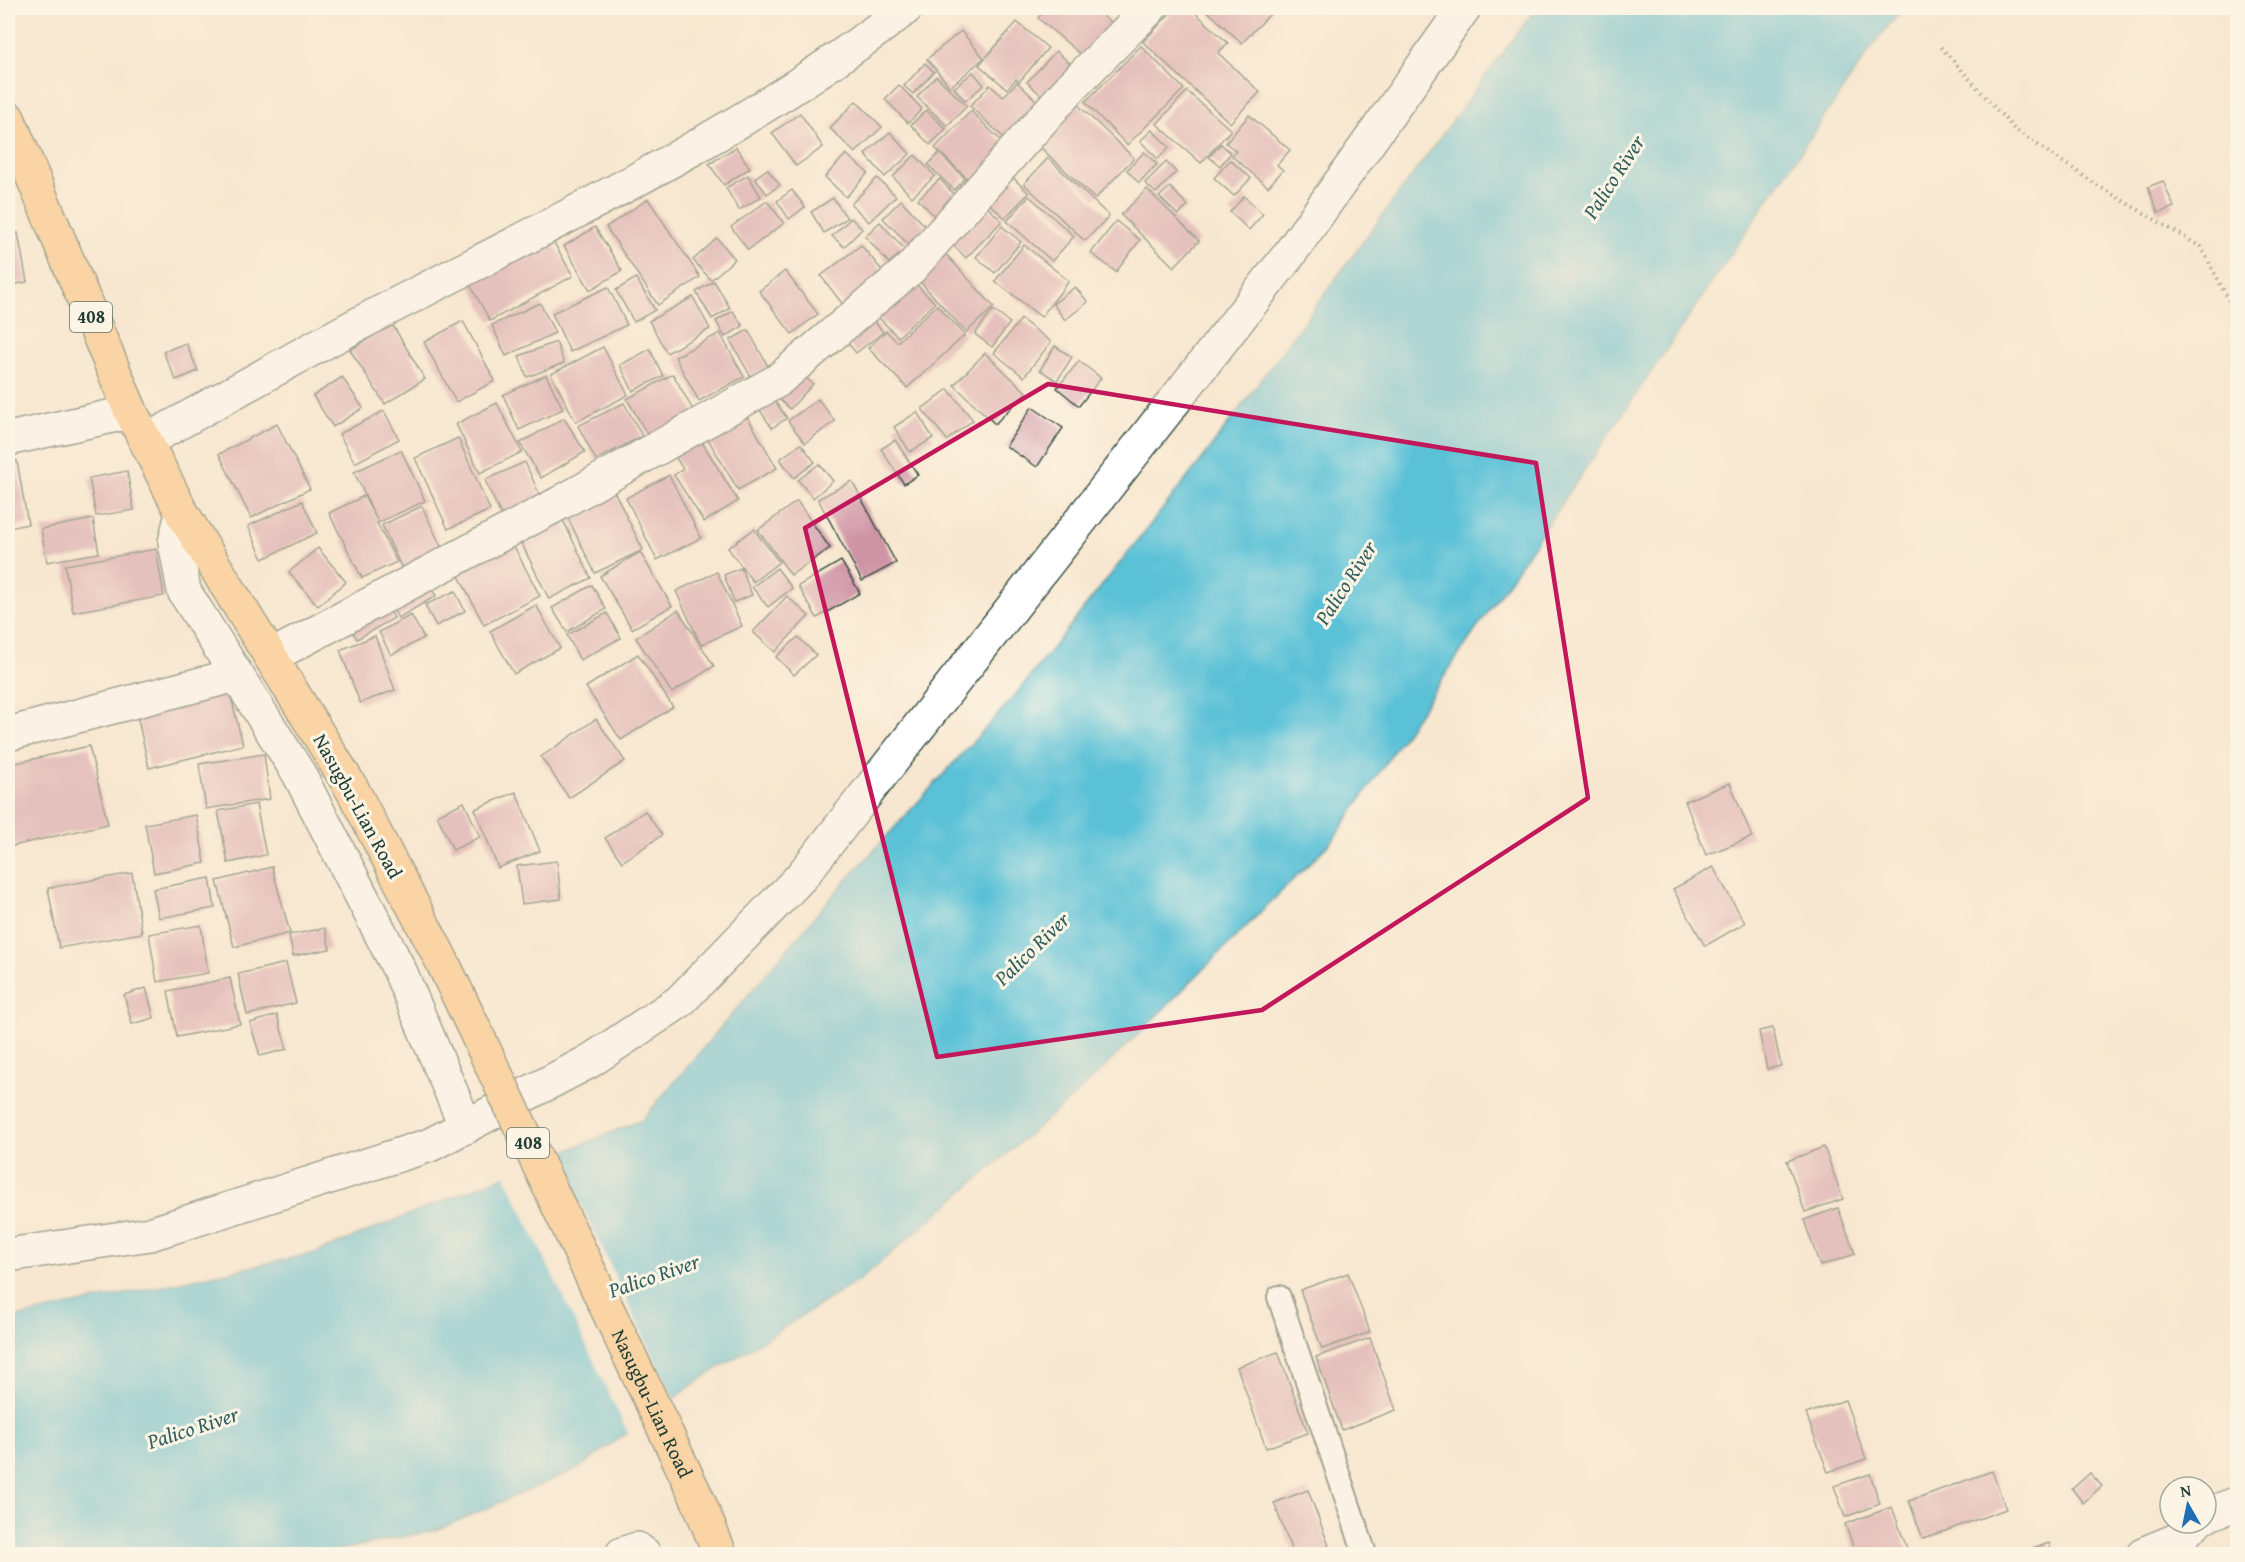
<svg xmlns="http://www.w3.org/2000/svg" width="2245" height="1562" font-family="'Gentium Book Plus',serif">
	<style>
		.water { fill: #5ac1d7; stroke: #3c7f86; stroke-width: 1.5 }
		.pier { fill: #f8e7d0 }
		.building { fill: #cf93a6 }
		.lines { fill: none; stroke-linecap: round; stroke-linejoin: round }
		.lane-casing { stroke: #40564b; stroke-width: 26 }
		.street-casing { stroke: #40564b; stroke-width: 36 }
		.primary-casing { stroke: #40564b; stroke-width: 36 }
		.path { stroke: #40564b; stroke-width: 4; stroke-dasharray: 1.5 4.5; stroke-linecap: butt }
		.lane { stroke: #fff; stroke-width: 22 }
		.street { stroke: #fff; stroke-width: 33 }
		.primary { stroke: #fcbd6f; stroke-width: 33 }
		.primary-bridge-casing { stroke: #40564b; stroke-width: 36; stroke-linecap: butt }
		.primary-bridge { stroke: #fcbd6f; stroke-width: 33 }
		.marked { fill: none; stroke: #c2185b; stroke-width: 4.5; stroke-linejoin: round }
		.labels { text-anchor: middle; stroke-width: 6; stroke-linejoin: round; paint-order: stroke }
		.shield { fill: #fcf5e5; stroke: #617469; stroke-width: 1.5 }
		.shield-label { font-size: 18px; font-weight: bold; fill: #1f3d34 }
		.street-label { font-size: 20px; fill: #1f3d34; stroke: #fcf5e5 }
		.water-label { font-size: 21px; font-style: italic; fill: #2e5e5d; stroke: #fcf5e5 }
	</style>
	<rect width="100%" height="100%" fill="#fcf5e5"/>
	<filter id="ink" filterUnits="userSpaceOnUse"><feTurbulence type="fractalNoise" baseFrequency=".0167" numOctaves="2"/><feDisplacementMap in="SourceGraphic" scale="12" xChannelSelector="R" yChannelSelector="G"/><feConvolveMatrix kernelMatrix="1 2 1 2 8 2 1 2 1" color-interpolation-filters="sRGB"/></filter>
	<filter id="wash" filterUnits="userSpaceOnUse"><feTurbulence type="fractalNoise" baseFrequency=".008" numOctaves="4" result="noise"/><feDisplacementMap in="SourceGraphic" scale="24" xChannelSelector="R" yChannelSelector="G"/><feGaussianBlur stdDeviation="1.35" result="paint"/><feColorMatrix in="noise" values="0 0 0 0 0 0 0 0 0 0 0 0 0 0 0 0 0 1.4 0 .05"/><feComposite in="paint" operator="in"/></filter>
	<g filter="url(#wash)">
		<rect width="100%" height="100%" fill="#f8e7d0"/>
		<!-- water -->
		<path class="water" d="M1536,8H1904L1878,38L1333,840L1087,1085L861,1279L701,1379L579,1468L437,1530L320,1554H8V1319L315,1253L642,1120L834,894L1013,698L1203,458Z"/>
		<!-- pier -->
		<path class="pier" d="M556,1152L675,1402L629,1435L504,1173Z"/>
		<g id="blocks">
			<!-- building -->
			<g class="building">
				<path d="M1047,8H1093L1113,24L1085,58L1038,18Z"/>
				<path d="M1175,8H1190L1228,43L1218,53L1260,92L1230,123L1143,42Z"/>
				<path d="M1204,8H1267L1272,12L1242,43Z"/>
				<path d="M1017,22L1048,48L1019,82L1016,79L1007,89L979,65Z"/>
				<path d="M961,31L984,58L950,87L927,59Z"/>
				<path d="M1141,46L1184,89L1127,145L1085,102Z"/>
				<path d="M1056,51L1074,67L1044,98L1027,82Z"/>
				<path d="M925,63L934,72L913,94L904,86Z"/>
				<path d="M973,72L984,85L965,101L954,88Z"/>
				<path d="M936,76L967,106L947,126L917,97Z"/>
				<path d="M1017,82L1040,104L1006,140L970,106L990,85L1003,97Z"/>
				<path d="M899,85L922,109L908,123L885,99Z"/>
				<path d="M1187,91L1231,130L1201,163L1157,124Z"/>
				<path d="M856,101L882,127L855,153L830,128Z"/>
				<path d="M1076,103L1134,158L1095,199L1037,144Z"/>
				<path d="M926,110L946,129L930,145L911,125Z"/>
				<path d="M971,111L1007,147L972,183L935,148Z"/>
				<path d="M800,113L823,147L796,166L772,133Z"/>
				<path d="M1249,115L1290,150L1277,165L1283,170L1268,187L1232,156L1236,151L1226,143Z"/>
				<path d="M1152,130L1169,147L1158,159L1140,141Z"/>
				<path d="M890,132L910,154L885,177L865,154Z"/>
				<path d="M1221,144L1231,153L1220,166L1209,157Z"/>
				<path d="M736,147L750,168L724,185L709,164Z"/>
				<path d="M1144,152L1157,164L1139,183L1127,170Z"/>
				<path d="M939,153L965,178L954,190L928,165Z"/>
				<path d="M846,154L868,173L846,197L825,177Z"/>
				<path d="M915,155L935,176L912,197L893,177Z"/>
				<path d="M1048,158L1109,216L1085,241L1024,184Z"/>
				<path d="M1230,160L1251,178L1234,196L1214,178Z"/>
				<path d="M1166,162L1176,172L1156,193L1145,183Z"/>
				<path d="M767,169L780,185L767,194L755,178Z"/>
				<path d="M1009,174L1029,193L1005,218L985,200Z"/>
				<path d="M748,175L761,197L739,210L726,188Z"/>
				<path d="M877,178L896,196L869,222L851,204Z"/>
				<path d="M940,179L960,201L938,220L918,199Z"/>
				<path d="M2163,181L2174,207L2158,213L2148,187Z"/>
				<path d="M1170,187L1188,206L1178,215L1159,197Z"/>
				<path d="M1147,189L1199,241L1174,267L1121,215Z"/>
				<path d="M792,190L805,207L789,219L777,201Z"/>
				<path d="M1029,196L1074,236L1052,261L1007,221Z"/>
				<path d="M1244,196L1263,214L1249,230L1230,212Z"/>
				<path d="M833,198L847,218L824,233L811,212Z"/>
				<path d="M648,199L700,277L658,305L606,227Z"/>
				<path d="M901,200L926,227L908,244L883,218Z"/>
				<path d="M767,201L784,223L748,250L731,227Z"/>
				<path d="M984,204L1002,221L966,258L948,240Z"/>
				<path d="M851,218L862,229L844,247L832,236Z"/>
				<path d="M1116,221L1140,240L1116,272L1091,253Z"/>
				<path d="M880,222L905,250L889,263L865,236Z"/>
				<path d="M1002,226L1021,242L995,273L976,257Z"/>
				<path d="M595,227L622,271L590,290L564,246Z"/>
				<path d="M18,233L27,282L8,286V235Z"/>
				<path d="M549,234L573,276L490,321L467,279Z"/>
				<path d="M717,238L735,259L711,280L693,260Z"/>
				<path d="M861,245L885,274L844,306L821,276Z"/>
				<path d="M1024,245L1069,281L1041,317L995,281Z"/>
				<path d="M942,250L994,307L966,332L914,275Z"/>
				<path d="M785,271L818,314L792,334L759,291Z"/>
				<path d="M636,278L655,310L634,322L616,290Z"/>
				<path d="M714,281L730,308L712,319L696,292Z"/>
				<path d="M914,282L935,303L898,337L877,316Z"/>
				<path d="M608,287L627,325L570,352L552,313Z"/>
				<path d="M1075,287L1088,302L1065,320L1053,304Z"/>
				<path d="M693,297L710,329L667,353L649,321Z"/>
				<path d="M540,303L555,333L506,356L492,325Z"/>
				<path d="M937,305L965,335L907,388L868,348L886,331L897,342Z"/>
				<path d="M993,310L1010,323L992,347L975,334Z"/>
				<path d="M733,311L743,326L725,337L716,321Z"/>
				<path d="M870,316L883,332L856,353L844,338Z"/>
				<path d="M1021,319L1051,342L1024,377L994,353Z"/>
				<path d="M463,321L495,381L456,402L424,342Z"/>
				<path d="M392,324L425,379L385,404L350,350Z"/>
				<path d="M748,330L769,368L751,377L730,340Z"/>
				<path d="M720,333L744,377L699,401L675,357Z"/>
				<path d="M556,342L564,363L527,377L519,356Z"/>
				<path d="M186,343L198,371L176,380L163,352Z"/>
				<path d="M1055,346L1072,357L1057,381L1040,370Z"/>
				<path d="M603,347L628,395L576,422L551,374Z"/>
				<path d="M650,349L663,376L633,391L620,365Z"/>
				<path d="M985,353L1026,392L995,424L954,385Z"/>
				<path d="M1079,361L1101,378L1079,406L1057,388Z"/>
				<path d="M796,369L813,384L790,409L773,394Z"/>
				<path d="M673,374L695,414L650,439L627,399Z"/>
				<path d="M546,375L563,409L519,430L503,395Z"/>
				<path d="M342,377L363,408L333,427L313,396Z"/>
				<path d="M948,389L973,420L947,440L922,409Z"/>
				<path d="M771,396L787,418L772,428L757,406Z"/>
				<path d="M818,399L835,421L805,443L788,421Z"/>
				<path d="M497,403L522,452L480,473L456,424Z"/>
				<path d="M624,403L642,436L596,460L578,426Z"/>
				<path d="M1032,407L1063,428L1037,467L1006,446Z"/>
				<path d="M384,411L399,439L355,463L339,434Z"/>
				<path d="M744,411L777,468L738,490L705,434Z"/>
				<path d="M917,412L933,438L910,452L894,427Z"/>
				<path d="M564,418L585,452L541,478L520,443Z"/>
				<path d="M277,424L310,489L251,518L219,454Z"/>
				<path d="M697,434L738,501L704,522L674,475L683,469L671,450Z"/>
				<path d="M458,438L490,510L448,529L415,458Z"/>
				<path d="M895,440L918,475L904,484L881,449Z"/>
				<path d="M801,444L815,462L794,478L780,459Z"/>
				<path d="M401,450L425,501L377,523L397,562L362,578L329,513L364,496L377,520L354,472Z"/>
				<path d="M17,461L28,524L8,528V463Z"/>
				<path d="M525,462L541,498L501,515L485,480Z"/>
				<path d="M819,464L833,481L813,498L798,480Z"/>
				<path d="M127,471L134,510L96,516L89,478Z"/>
				<path d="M669,475L701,538L657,560L626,498Z"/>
				<path d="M852,481L896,563L862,581L818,499Z"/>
				<path d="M610,483L643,550L595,573L562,506Z"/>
				<path d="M302,501L317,533L263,559L248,526Z"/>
				<path d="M797,501L830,548L791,575L758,530Z"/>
				<path d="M422,506L444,553L403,571L382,525Z"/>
				<path d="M559,512L591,578L549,599L516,532Z"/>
				<path d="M93,519L99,553L47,562L41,529Z"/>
				<path d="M754,529L779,562L753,582L728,548Z"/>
				<path d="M510,539L540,596L484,625L455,568Z"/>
				<path d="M318,548L346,582L318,606L289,572Z"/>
				<path d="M156,549L164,596L73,612L65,565Z"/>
				<path d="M640,552L672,606L632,629L600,576Z"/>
				<path d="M841,561L860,593L817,618L798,586Z"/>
				<path d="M741,568L752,595L734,602L724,575Z"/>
				<path d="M777,568L792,588L768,607L752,587Z"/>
				<path d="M717,572L742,626L701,645L676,591Z"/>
				<path d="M425,577L436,596L398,618L387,598Z"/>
				<path d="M592,585L606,609L567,632L552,608Z"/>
				<path d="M455,591L465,611L436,626L425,605Z"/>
				<path d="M787,596L809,616L775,652L753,632Z"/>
				<path d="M386,603L394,618L357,639L348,625Z"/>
				<path d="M536,605L560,648L514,674L490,631Z"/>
				<path d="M678,610L714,666L672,693L636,638Z"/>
				<path d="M607,613L621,638L580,660L567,635Z"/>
				<path d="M411,615L424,638L391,655L379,632Z"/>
				<path d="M375,636L395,690L360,703L340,650Z"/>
				<path d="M798,637L816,655L794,675L776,657Z"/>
				<path d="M638,654L673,707L621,740L586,687Z"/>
				<path d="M230,693L243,745L149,768L137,715Z"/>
				<path d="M596,719L625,761L569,798L541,757Z"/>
				<path d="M89,746L108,824L8,847V765Z"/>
				<path d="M264,754L270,799L206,809L199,764Z"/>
				<path d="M1730,783L1752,837L1706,855L1685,801Z"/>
				<path d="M516,792L540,851L498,868L475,809Z"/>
				<path d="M464,802L480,837L453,850L437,815Z"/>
				<path d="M256,804L266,855L228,863L218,811Z"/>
				<path d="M645,811L662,835L622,862L605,838Z"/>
				<path d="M196,815L205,863L154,873L145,824Z"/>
				<path d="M557,861L561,899L522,904L517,866Z"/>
				<path d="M272,867L290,933L234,947L217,881Z"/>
				<path d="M1713,867L1745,923L1705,946L1673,889Z"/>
				<path d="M132,873L142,933L59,948L48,888Z"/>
				<path d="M210,878L215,908L159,918L153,889Z"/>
				<path d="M201,925L208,973L157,982L149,934Z"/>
				<path d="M325,928L330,949L293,956L289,935Z"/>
				<path d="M286,963L296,1003L247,1015L238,974Z"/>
				<path d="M230,978L240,1024L177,1037L168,991Z"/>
				<path d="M146,988L154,1018L132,1024L124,995Z"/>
				<path d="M277,1015L287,1049L260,1056L250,1023Z"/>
				<path d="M1773,1028L1781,1066L1767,1069L1759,1031Z"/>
				<path d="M1824,1147L1843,1199L1805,1212L1787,1161Z"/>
				<path d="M1838,1208L1855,1254L1820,1266L1804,1220Z"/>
				<path d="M1348,1273L1370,1332L1322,1349L1300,1290Z"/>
				<path d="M1370,1338L1396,1410L1342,1430L1316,1357Z"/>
				<path d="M1278,1352L1308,1433L1266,1448L1237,1367Z"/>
				<path d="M1845,1400L1866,1459L1828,1472L1806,1414Z"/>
				<path d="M1992,1471L2006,1509L1923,1539L1909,1501Z"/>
				<path d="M2090,1473L2102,1486L2083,1503L2072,1489Z"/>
				<path d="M1870,1474L1880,1504L1845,1517L1834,1486Z"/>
				<path d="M1308,1490L1332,1554H1293L1274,1503Z"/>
				<path d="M1892,1507L1909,1554H1856L1845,1524Z"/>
				<path d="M2049,1543L2053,1554H2018Z"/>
			</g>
		</g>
	</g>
	<g filter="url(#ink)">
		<use href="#blocks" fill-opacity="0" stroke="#40564b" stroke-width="1.5"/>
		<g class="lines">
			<defs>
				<path id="lane" d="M1279,1297L1365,1554"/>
				<g id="street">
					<path d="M8,439L131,412"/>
					<path d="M146,441C228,396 309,349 393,306C569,215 750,130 906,8"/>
					<path d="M182,513L175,542L184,591L299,774L400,971L466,1127"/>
					<path d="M272,656L560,503L777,381L910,269L1072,86L1150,8"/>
					<path d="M8,734L236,675"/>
					<path d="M8,1255L150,1234L430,1145L590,1061L679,1002L801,877L1288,256L1464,8"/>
					<path d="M2206,1515L2238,1503"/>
					<path d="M622,1554L637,1549L644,1554"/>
					<path d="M2143,1554L2177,1540L2195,1523"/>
				</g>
				<g id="primary">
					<path d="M8,118L131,412L182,513L352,789"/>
					<path d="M698,1500L720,1554"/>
				</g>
			</defs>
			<!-- lane casing -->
			<use href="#lane" class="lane-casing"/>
			<!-- street casing -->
			<use href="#street" class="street-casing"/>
			<!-- primary casing -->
			<use href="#primary" class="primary-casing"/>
			<!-- path -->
			<path class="path" d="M1941,47L2014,129L2100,187L2201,247L2238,318"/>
			<!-- lane -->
			<use href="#lane" class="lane"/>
			<!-- street -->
			<use href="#street" class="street"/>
			<!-- primary -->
			<use href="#primary" class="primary"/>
			<defs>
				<g id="primary-bridge">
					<path id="s1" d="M352,789L441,959L698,1500"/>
				</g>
			</defs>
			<!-- primary-bridge casing -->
			<use href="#primary-bridge" class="primary-bridge-casing"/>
			<!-- primary-bridge -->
			<use href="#primary-bridge" class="primary-bridge"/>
		</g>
	</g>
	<!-- marked area -->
	<path d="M0 0H2245V1562H0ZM1048,384L1536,463L1588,798L1262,1010L937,1057L805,528Z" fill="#f8e7d0" fill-opacity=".55" fill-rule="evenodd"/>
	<path class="marked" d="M1048,384L1536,463L1588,798L1262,1010L937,1057L805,528Z"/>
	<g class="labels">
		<!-- shield labels -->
		<g class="shield">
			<rect x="70" y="302" width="42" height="30" rx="4.5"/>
			<rect x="507" y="1128" width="42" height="30" rx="4.5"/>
		</g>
		<g class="shield-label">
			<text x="91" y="323">408</text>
			<text x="528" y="1149">408</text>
		</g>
		<!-- street labels -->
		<g class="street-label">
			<text transform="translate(358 806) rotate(61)" y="7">Nasugbu-Lian Road</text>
			<text dy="7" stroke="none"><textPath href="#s1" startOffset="684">Nasugbu-Lian Road</textPath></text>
		</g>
		<!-- water labels -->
		<g class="water-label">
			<text transform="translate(1614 177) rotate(-57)" y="7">Palico River</text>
			<text transform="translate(1346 583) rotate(-57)" y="7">Palico River</text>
			<text transform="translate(1032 949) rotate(-44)" y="7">Palico River</text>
			<text transform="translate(654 1276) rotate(-19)" y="7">Palico River</text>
			<text transform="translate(193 1428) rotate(-18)" y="7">Palico River</text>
		</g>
	</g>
	<!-- margin -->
	<rect width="2245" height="1562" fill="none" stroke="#fcf5e5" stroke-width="30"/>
	<!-- north arrow -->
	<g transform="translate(2188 1505) rotate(351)"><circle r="28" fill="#fcf5e5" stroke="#a4ab9e" stroke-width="1.5"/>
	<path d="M0-4.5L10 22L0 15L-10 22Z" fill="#1f6fb2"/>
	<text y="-9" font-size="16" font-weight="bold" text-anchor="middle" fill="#1f3d34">N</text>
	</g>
</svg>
